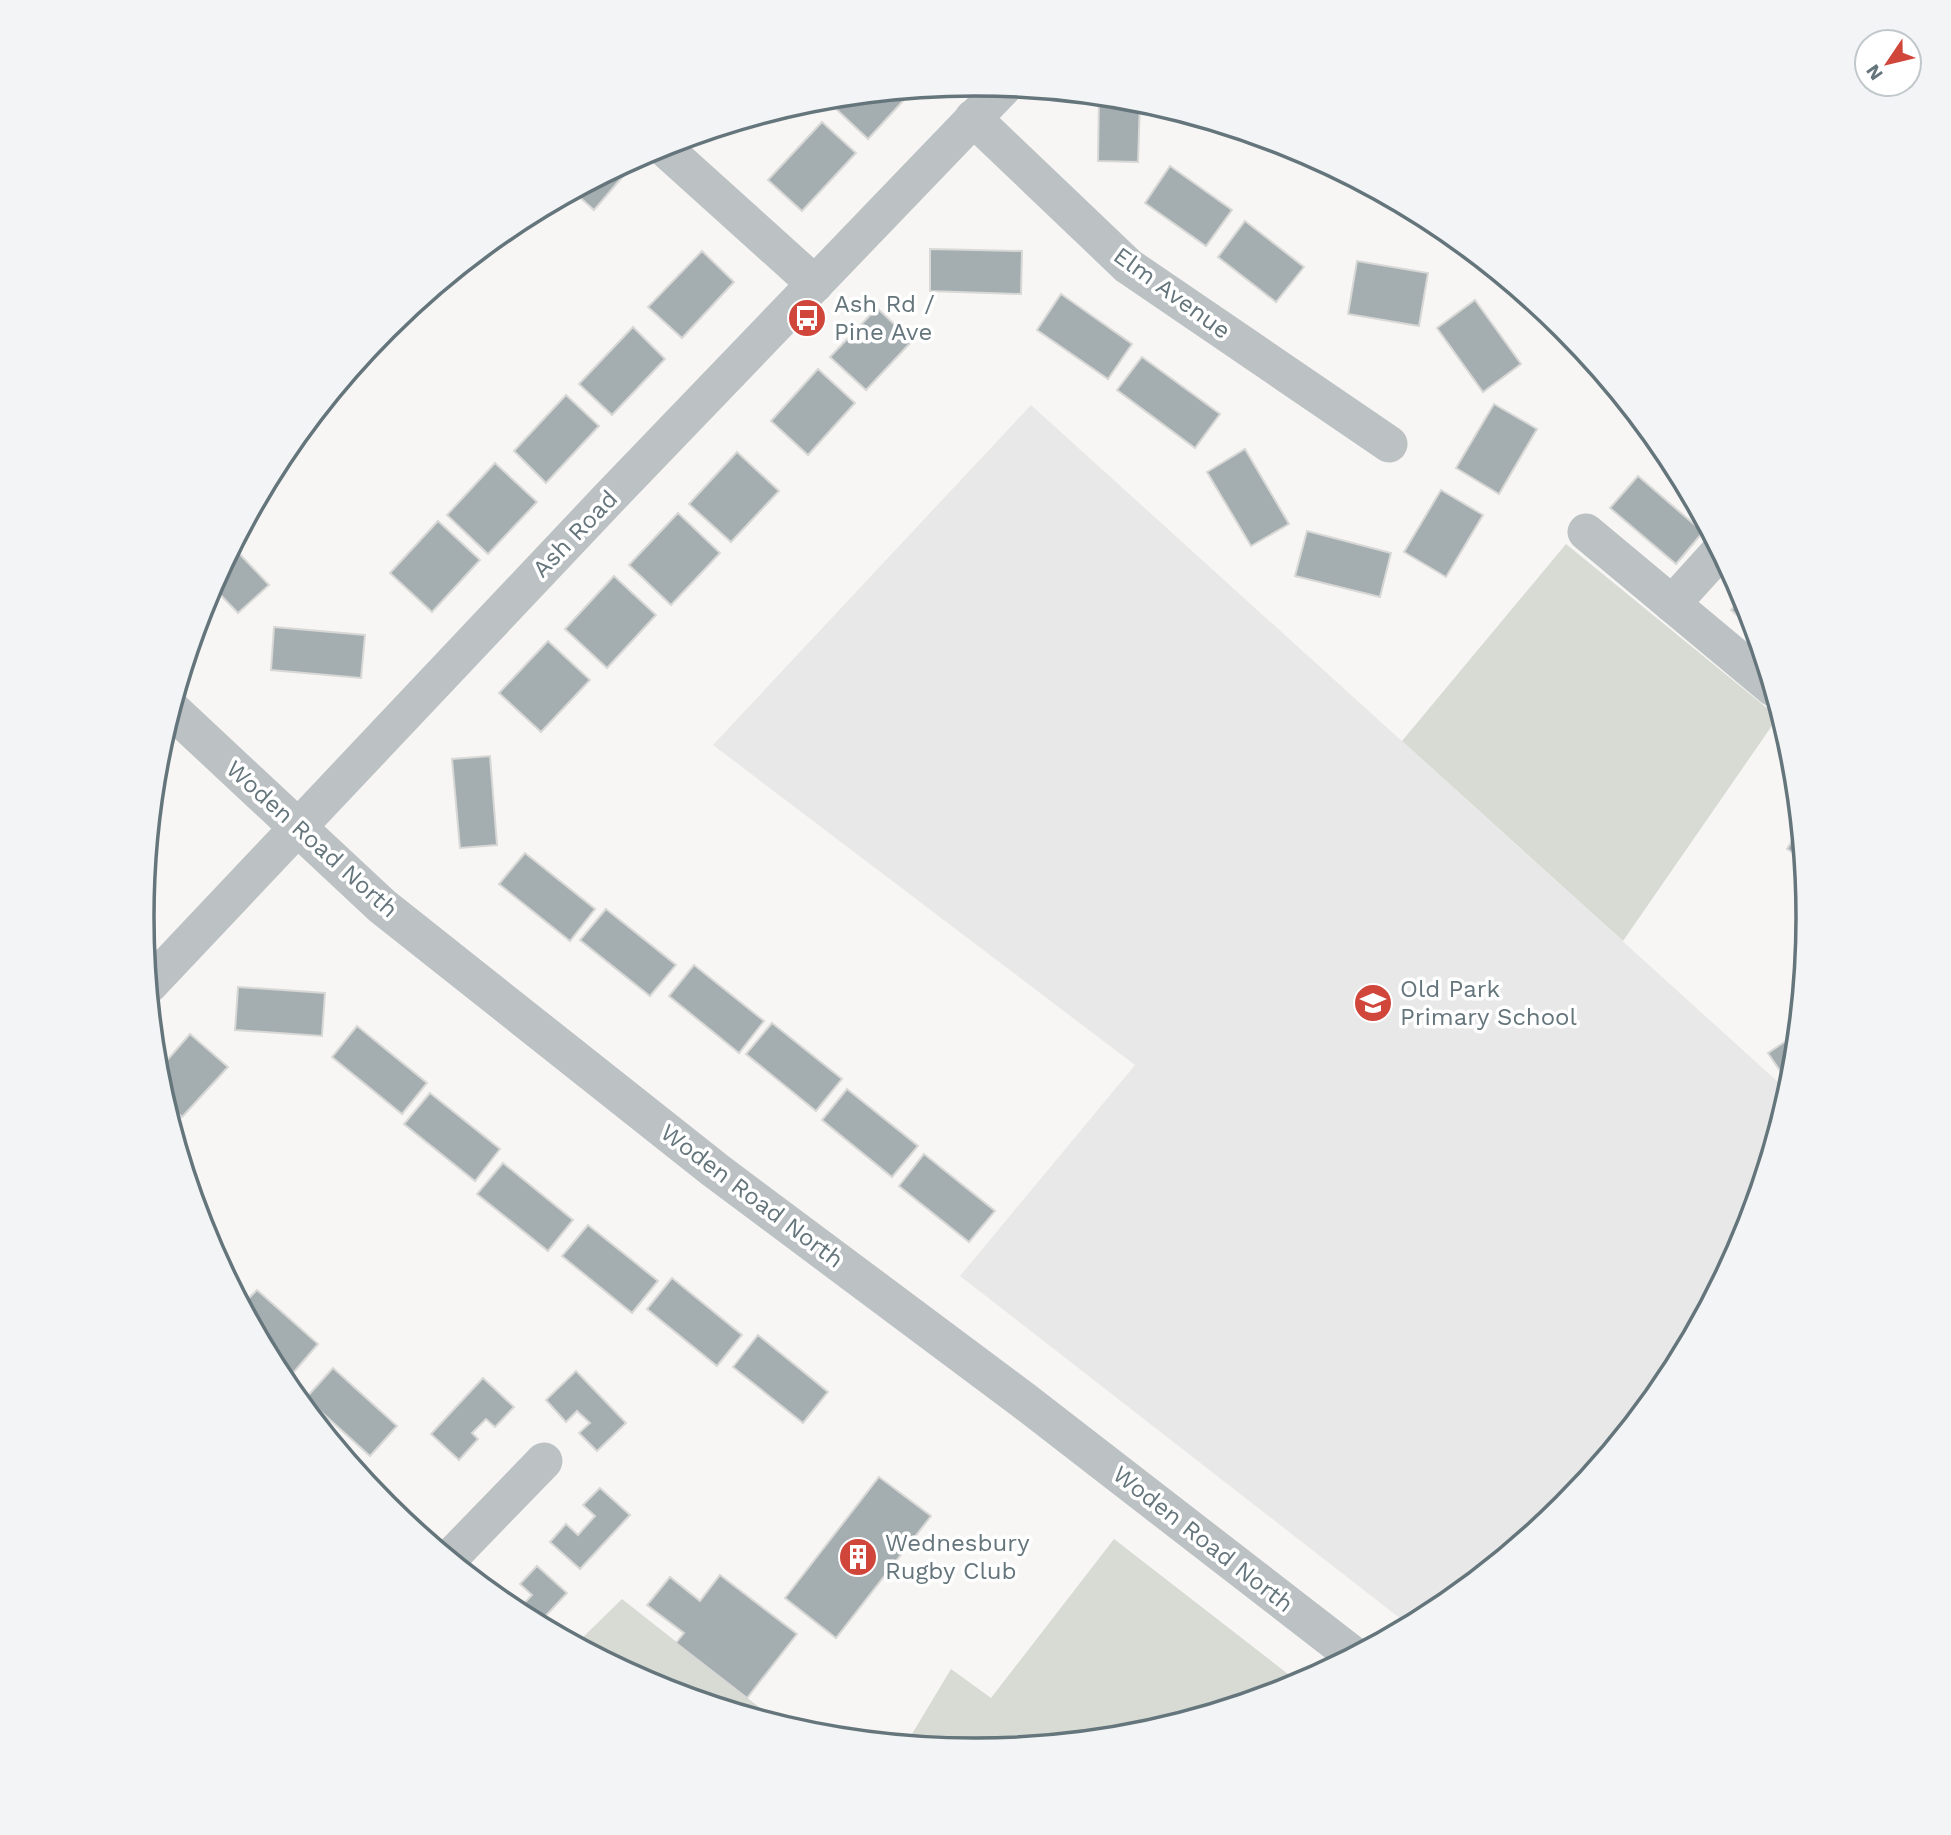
<svg xmlns="http://www.w3.org/2000/svg" width="1951" height="1835" font-family="'Work Sans',sans-serif">
	<style>
		.built { fill: #e7e8e7 }
		.green { fill: #d7dbd4 }
		.building { fill: #a4adb0; stroke: #d8d8d6; stroke-width: 2 }
		.lines { fill: none; stroke-linecap: round; stroke-linejoin: round }
		.minor { stroke: #bcc1c3; stroke-width: 37 }
		.tertiary { stroke: #bcc1c3; stroke-width: 38 }
		.labels { text-anchor: middle; stroke-width: 7; stroke-linejoin: round; paint-order: stroke }
		.street-label { font-size: 24px; fill: #65757c; stroke: #fff }
		.poi-label { font-size: 24px; fill: #65757c; stroke: #fff; text-anchor: start }
		.rim { fill: none; stroke: #65757c; stroke-width: 3.5 }
	</style>
	<rect width="100%" height="100%" fill="#f7f6f4"/>
	<!-- built -->
	<path class="built" d="M1031,405L1789,1092L1745,1237L1668,1381L1565,1507L1438,1611L1410,1626L960,1276L1135,1065L713,745Z"/>
	<!-- green -->
	<g class="green">
		<path d="M1566,544L1778,717L1623,941L1402,741Z"/>
		<path d="M1114,1539L1301,1684L1294,1688L1138,1735L975,1751L906,1744L951,1669L991,1698Z"/>
		<path d="M622,1599L783,1726L656,1687L576,1644Z"/>
	</g>
	<!-- building -->
	<g class="building">
		<path d="M913,90L868,139L833,106L841,97Z"/>
		<path d="M1099,96L1140,100L1138,162L1098,161Z"/>
		<path d="M822,122L856,153L802,211L768,180Z"/>
		<path d="M1170,166L1232,210L1206,246L1145,203Z"/>
		<path d="M617,169L624,175L594,210L574,192Z"/>
		<path d="M1245,221L1304,267L1276,302L1218,257Z"/>
		<path d="M930,249L1022,251L1021,294L930,291Z"/>
		<path d="M702,251L734,282L682,338L648,307Z"/>
		<path d="M1357,261L1428,273L1419,326L1348,314Z"/>
		<path d="M454,273L402,324L397,319Z"/>
		<path d="M1061,294L1132,344L1108,379L1037,330Z"/>
		<path d="M1475,300L1521,364L1483,392L1437,328Z"/>
		<path d="M877,308L912,341L866,390L830,357Z"/>
		<path d="M633,327L665,359L612,415L579,384Z"/>
		<path d="M1142,357L1220,414L1195,448L1117,390Z"/>
		<path d="M818,369L855,403L808,455L771,421Z"/>
		<path d="M566,395L599,426L546,483L514,451Z"/>
		<path d="M1494,404L1537,429L1499,494L1456,468Z"/>
		<path d="M1245,449L1289,524L1251,546L1207,472Z"/>
		<path d="M737,452L779,491L731,542L689,504Z"/>
		<path d="M495,463L537,502L488,554L447,515Z"/>
		<path d="M1638,476L1703,532L1676,564L1610,508Z"/>
		<path d="M1441,490L1483,515L1446,577L1404,552Z"/>
		<path d="M678,513L720,553L671,605L629,565Z"/>
		<path d="M438,521L480,560L432,612L390,573Z"/>
		<path d="M1307,531L1391,553L1380,597L1295,576Z"/>
		<path d="M233,547L269,585L238,613L212,586Z"/>
		<path d="M614,576L656,615L607,668L565,629Z"/>
		<path d="M1744,595L1746,599L1755,631L1731,610Z"/>
		<path d="M274,627L365,635L361,678L271,670Z"/>
		<path d="M548,641L590,680L541,732L499,693Z"/>
		<path d="M490,756L497,845L460,848L452,759Z"/>
		<path d="M1800,828L1803,859L1787,849Z"/>
		<path d="M525,853L595,909L570,941L499,884Z"/>
		<path d="M606,909L676,965L650,996L580,940Z"/>
		<path d="M694,965L764,1021L739,1053L669,996Z"/>
		<path d="M238,987L325,993L322,1036L235,1030Z"/>
		<path d="M772,1023L842,1079L816,1111L746,1054Z"/>
		<path d="M357,1026L427,1083L402,1114L332,1057Z"/>
		<path d="M1798,1033L1793,1077L1787,1081L1768,1053Z"/>
		<path d="M190,1034L228,1067L182,1117L165,1101L157,1072Z"/>
		<path d="M847,1089L918,1146L892,1177L822,1120Z"/>
		<path d="M430,1093L500,1149L475,1181L404,1124Z"/>
		<path d="M924,1154L995,1211L969,1242L899,1186Z"/>
		<path d="M503,1163L573,1220L548,1251L477,1194Z"/>
		<path d="M588,1225L658,1281L632,1313L562,1256Z"/>
		<path d="M672,1278L742,1335L717,1366L647,1309Z"/>
		<path d="M257,1290L318,1344L293,1373L265,1348L242,1305Z"/>
		<path d="M758,1335L828,1392L803,1423L733,1367Z"/>
		<path d="M333,1368L397,1426L370,1456L306,1398Z"/>
		<path d="M576,1371L626,1423L597,1451L579,1433L590,1423L577,1411L566,1422L546,1400Z"/>
		<path d="M483,1378L514,1407L495,1427L486,1419L472,1433L478,1439L459,1460L431,1434Z"/>
		<path d="M879,1477L931,1516L836,1638L785,1598Z"/>
		<path d="M600,1488L630,1515L580,1569L550,1542L566,1524L578,1535L595,1516L583,1505Z"/>
		<path d="M537,1566L567,1593L538,1624L516,1612L532,1595L520,1584Z"/>
		<path d="M720,1575L797,1634L747,1698L676,1643L684,1633L647,1605L670,1577L700,1601Z"/>
	</g>
	<g class="lines">
		<!-- minor -->
		<g class="minor">
			<path d="M973,118L1128,266L1389,444"/>
			<path d="M662,146L815,284"/>
			<path d="M1586,532L1773,688"/>
			<path d="M1672,604L1720,551"/>
			<path d="M149,985L608,499L1004,87"/>
			<path d="M449,1559L544,1461"/>
		</g>
		<!-- tertiary -->
		<path class="tertiary" d="M172,710L382,906L715,1170L1023,1400L1354,1656"/>
	</g>
	<!-- icons -->
	<defs>
		<symbol id="bus-disc" viewBox="-11 -11 22 22"><circle r="9.5" fill="#d0463a" stroke="#fff"/><path d="M-5-6H5V4H4V6H2V4H-2V6H-4V4H-5ZM-3.5-4V0h7V-4ZM-3.5 1.2v1.5H-2V1.2ZM2 1.2v1.5H3.5V1.2Z" fill="#fff"/></symbol>
		<symbol id="school-disc" viewBox="-11 -11 22 22"><circle r="9.5" fill="#d0463a" stroke="#fff"/><path d="M0-5L7-2L0 1L-7-2ZM-4 1L0 2.5L4 1V4Q0 6-4 4Z" fill="#fff"/></symbol>
		<symbol id="building-disc" viewBox="-11 -11 22 22"><circle r="9.5" fill="#d0463a" stroke="#fff"/><path d="M-4-6H4V6H1V3H-1V6H-4ZM-2.5-4.3h1.7v1.8h-1.7ZM.8-4.3h1.7v1.8H.8ZM-2.5-1h1.7V.8h-1.7ZM.8-1h1.7V.8H.8Z" fill="#fff"/></symbol>
	</defs>
	<g fill-rule="evenodd">
		<use href="#bus-disc" x="785" y="296" width="44" height="44"/>
		<use href="#school-disc" x="1351" y="981" width="44" height="44"/>
		<use href="#building-disc" x="836" y="1535" width="44" height="44"/>
	</g>
	<g class="labels">
		<!-- street labels -->
		<g class="street-label">
			<text transform="translate(1172 293) rotate(36)" y="8">Elm Avenue</text>
			<text transform="translate(575 534) rotate(-46)" y="8">Ash Road</text>
			<text transform="translate(312 839) rotate(42)" y="8">Woden Road North</text>
			<text transform="translate(752 1196) rotate(37)" y="8">Woden Road North</text>
			<text transform="translate(1203 1539) rotate(38)" y="8">Woden Road North</text>
		</g>
		<!-- poi labels -->
		<g class="poi-label">
			<text x="834" y="312">Ash Rd /<tspan x="834" dy="28">Pine Ave</tspan></text>
			<text x="1400" y="997">Old Park<tspan x="1400" dy="28">Primary School</tspan></text>
			<text x="885" y="1551">Wednesbury<tspan x="885" dy="28">Rugby Club</tspan></text>
		</g>
	</g>
	<!-- crop -->
	<path d="M0 0H1951V1835H0ZM154 917a821 821 0 1 1 1642 0a821 821 0 1 1-1642 0Z" fill="#f3f4f5" fill-rule="evenodd"/>
	<path class="rim" d="M154 917a821 821 0 1 1 1642 0a821 821 0 1 1-1642 0Z"/>
	<!-- north arrow -->
	<g transform="translate(1888 63) rotate(235)"><circle r="33" fill="#ffffff" stroke="#c1c8cb" stroke-width="2"/>
	<path d="M0-5L12 26L0 18L-12 26Z" fill="#d0463a"/>
	<text y="-10" font-size="19" font-weight="bold" text-anchor="middle" fill="#65757c">N</text>
	</g>
</svg>
